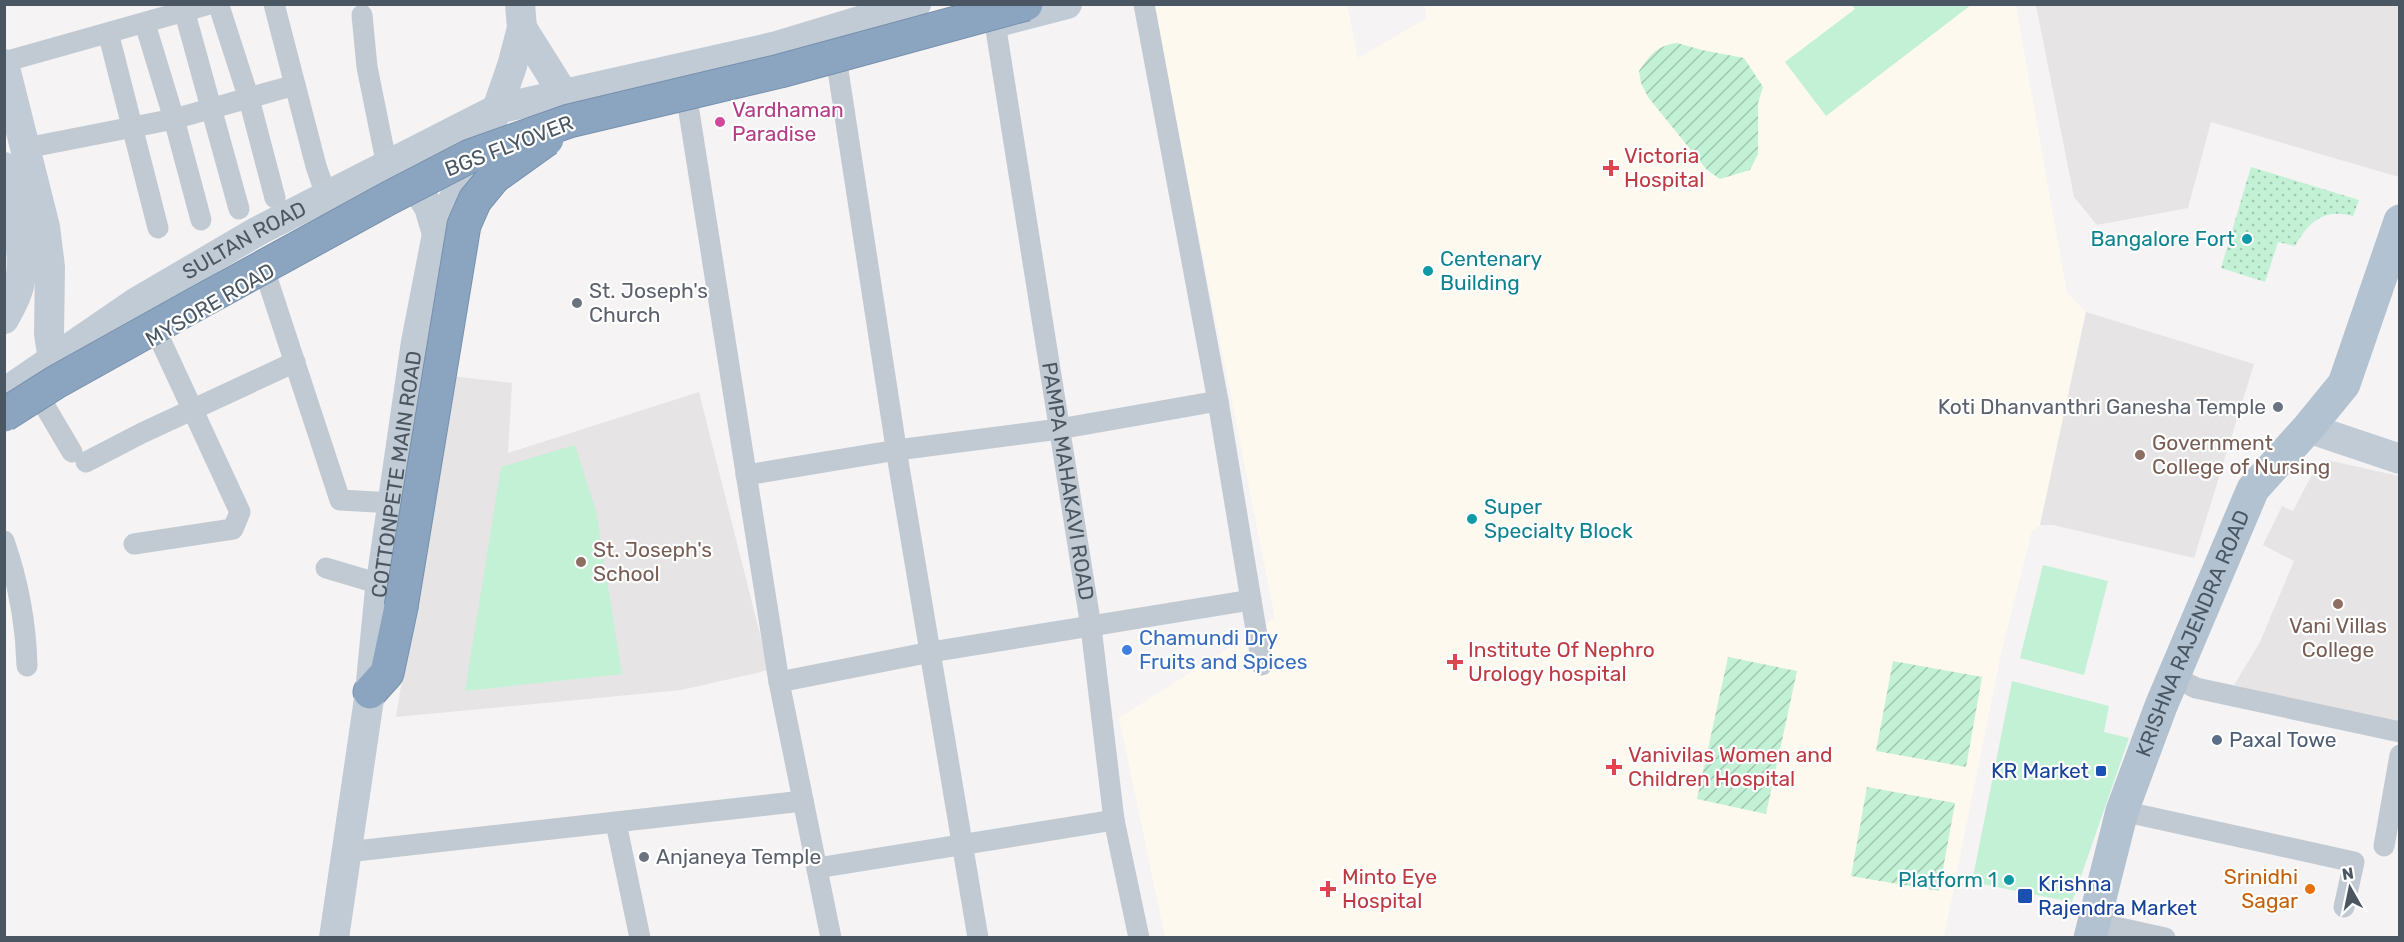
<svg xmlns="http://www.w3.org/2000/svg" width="2404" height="942" font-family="Rubik,sans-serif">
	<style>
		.commercial { fill: #fdf9ef }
		.education { fill: #e6e4e5 }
		.grass { fill: url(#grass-dots) }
		.park { fill: #c3f1d5 }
		.garden { fill: url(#garden-furrows) }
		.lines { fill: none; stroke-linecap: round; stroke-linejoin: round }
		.highway-casing { stroke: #7690ad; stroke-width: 35 }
		.street { stroke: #c1cad2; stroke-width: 21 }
		.secondary { stroke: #c1cbd6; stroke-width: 30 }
		.primary { stroke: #b3c2d1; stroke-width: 33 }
		.highway { stroke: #8ba5c1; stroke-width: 33 }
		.highway-bridge-casing { stroke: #7690ad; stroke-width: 35; stroke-linecap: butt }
		.highway-bridge { stroke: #8ba5c1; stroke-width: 33 }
		.hotel-dot { fill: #d1479c; stroke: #fff; stroke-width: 2 }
		.health-dot { fill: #e0444e; stroke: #fff; stroke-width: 2 }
		.culture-dot { fill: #0f9aa8; stroke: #fff; stroke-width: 2 }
		.worship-dot { fill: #6b7280; stroke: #fff; stroke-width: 2 }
		.education-dot { fill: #8d6e63; stroke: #fff; stroke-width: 2 }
		.shop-dot { fill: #3f7fe0; stroke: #fff; stroke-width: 2 }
		.service-dot { fill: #5c6f8a; stroke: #fff; stroke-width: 2 }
		.transit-dot { fill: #1a4fb4; stroke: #fff; stroke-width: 2 }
		.food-dot { fill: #e8710a; stroke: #fff; stroke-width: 2 }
		.labels { text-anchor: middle; stroke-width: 4.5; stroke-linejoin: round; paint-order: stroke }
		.hotel-label { font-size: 21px; fill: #b23c85; stroke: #fff; text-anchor: start }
		.street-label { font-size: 21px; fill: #4a5661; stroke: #fff }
		.health-label { font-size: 21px; fill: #be3a42; stroke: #fff; text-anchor: start }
		.culture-label { font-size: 21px; fill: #0d838f; stroke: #fff; text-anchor: end }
		.worship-label { font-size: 21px; fill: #5b616d; stroke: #fff; text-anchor: start }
		.education-label { font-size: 21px; fill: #785e54; stroke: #fff; text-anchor: start }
		.shop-label { font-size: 21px; fill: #366cbe; stroke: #fff; text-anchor: start }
		.service-label { font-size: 21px; fill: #4e5e75; stroke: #fff; text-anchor: start }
		.transit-label { font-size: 21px; fill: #164399; stroke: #fff; text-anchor: end }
		.food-label { font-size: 21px; fill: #c56008; stroke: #fff; text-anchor: end }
	</style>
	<defs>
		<pattern id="grass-dots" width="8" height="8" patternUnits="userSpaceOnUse" patternTransform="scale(1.5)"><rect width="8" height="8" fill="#c3f1d5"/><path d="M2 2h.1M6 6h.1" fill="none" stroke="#a0c6b0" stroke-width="1.8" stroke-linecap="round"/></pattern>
		<pattern id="garden-furrows" width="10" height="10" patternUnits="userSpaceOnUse" patternTransform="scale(1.5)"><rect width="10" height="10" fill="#c3f1d5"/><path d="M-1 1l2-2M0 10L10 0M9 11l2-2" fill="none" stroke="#a0c6b0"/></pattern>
	</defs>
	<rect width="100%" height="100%" fill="#f5f3f3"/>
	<!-- commercial -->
	<path class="commercial" d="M1153,5H1347L1358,58L1427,18L1424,5H2016L2067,293L2086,312L2040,525L2032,531L2001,654L1944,937H1165L1119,718L1275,618Z"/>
	<!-- education -->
	<g class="education">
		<path d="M2036,5H2399V177L2211,122L2188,208L2097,225L2074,197Z"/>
		<path d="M2086,312L2254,364L2194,558L2053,525H2040Z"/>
		<path d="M451,376L512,383L508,453L699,392L769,670L681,690L396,717Z"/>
		<path d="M2327,460L2399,476V726L2234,685L2260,642L2294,561L2263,545L2282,506L2293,511L2318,463Z"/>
	</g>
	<!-- grass -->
	<path class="grass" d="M2251,167L2359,200L2353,216C2324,208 2309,221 2295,246L2278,242L2265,282L2221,268Z"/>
	<!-- park -->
	<g class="park">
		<path d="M1852,5H1971L1826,116L1785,62L1855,9Z"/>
		<path d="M575,445L596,511L622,674L465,691L501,467Z"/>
		<path d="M2043,565L2108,581L2084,675L2020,658Z"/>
		<path d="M2012,681L2109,706L2104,732L2129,738L2072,902L1972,882Z"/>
	</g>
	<!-- garden -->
	<g class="garden">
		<path d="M1677,43L1702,50L1744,58L1763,87L1758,103V154L1750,170L1720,179L1707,170L1648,97L1641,83L1639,71C1651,54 1656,46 1677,43Z"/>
		<path d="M1728,657L1797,671L1766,814L1697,799Z"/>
		<path d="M1893,661L1982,677L1966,767L1876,751Z"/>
		<path d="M1867,787L1955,803L1939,891L1851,876Z"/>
	</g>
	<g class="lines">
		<defs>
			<path id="highway" d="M370,692L387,673L401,607"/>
		</defs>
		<!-- highway casing -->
		<use href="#highway" class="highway-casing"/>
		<!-- street -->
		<g class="street">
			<path d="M274,4L316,166L327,198"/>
			<path d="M219,6L249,99L275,198"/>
			<path d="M362,15L367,67L387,166"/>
			<path d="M186,17L239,209"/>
			<path id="s1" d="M995,23L1091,627L1114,820L1139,938"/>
			<path d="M146,27L174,119L201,220"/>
			<path d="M109,36L158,228"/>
			<path d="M4,62L210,4"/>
			<path d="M837,64L899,467L978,938"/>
			<path d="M687,99L779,682L831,938"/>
			<path d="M26,148L174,119L295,85"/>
			<path d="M265,272L340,500L393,503"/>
			<path d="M43,403L72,452"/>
			<path d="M86,462L142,433L295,362"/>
			<path d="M746,475L897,450L1059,429L1218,401"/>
			<path d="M4,541C18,581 26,624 27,666"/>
			<path d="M134,544L233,529L240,512L158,335"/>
			<path d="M326,568L380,584"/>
			<path d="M1251,600L1262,665"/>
			<path d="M2174,677L2196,688L2400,732"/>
			<path d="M779,682L931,652L1251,600L1218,401L1144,4"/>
			<path d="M2122,811L2354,862L2344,907"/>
			<path d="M616,823L640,938"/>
			<path d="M2384,846L2400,755"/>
			<path d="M347,852L803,801"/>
			<path d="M817,868L1114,820"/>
			<path d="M2093,922L2165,938"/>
		</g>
		<!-- secondary -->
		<g class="secondary">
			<path d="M1002,21L1067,4"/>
			<path d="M522,28L564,95"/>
			<path d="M4,64L45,227L50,267L49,334L53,360L60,375"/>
			<path d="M401,165L429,207L437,234"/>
			<path d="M4,167C11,197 25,244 21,274C20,290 12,305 4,319"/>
			<path id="s2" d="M4,393L135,303L258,231L497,109L773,47L916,4"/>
			<path d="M2308,428L2400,459"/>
			<path id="s3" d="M334,938L370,692L380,589L416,342L437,234L460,185L475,161L497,109L512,66L522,28L520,4"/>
		</g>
		<!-- primary -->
		<path class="primary" id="s4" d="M2090,938L2122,811L2161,706L2253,489L2308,428L2344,384L2400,221"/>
		<!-- highway -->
		<use href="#highway" class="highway"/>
		<defs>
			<g id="highway-bridge">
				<path d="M4,415L56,382L194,305L389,198L470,156L569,121L780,71L1026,4"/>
				<path d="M401,607L464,225L475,200L494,177L547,139"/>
			</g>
		</defs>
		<!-- highway-bridge casing -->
		<use href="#highway-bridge" class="highway-bridge-casing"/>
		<!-- highway-bridge -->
		<use href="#highway-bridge" class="highway-bridge"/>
	</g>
	<!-- markers -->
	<circle class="hotel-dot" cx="720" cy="122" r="6"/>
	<g class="health-dot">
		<path d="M1608 159h6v6h6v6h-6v6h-6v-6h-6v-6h6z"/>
		<path d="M1452 653h6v6h6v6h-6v6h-6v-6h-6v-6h6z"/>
		<path d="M1611 758h6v6h6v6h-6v6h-6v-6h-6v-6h6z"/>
		<path d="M1325 880h6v6h6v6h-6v6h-6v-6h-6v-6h6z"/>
	</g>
	<g class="culture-dot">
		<circle cx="2247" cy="239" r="6"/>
		<circle cx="1428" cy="271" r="6"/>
		<circle cx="1472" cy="519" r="6"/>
		<circle cx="2009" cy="880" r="6"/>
	</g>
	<g class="worship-dot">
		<circle cx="577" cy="303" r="6"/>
		<circle cx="2278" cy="407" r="6"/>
		<circle cx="644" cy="857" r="6"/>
	</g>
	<g class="education-dot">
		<circle cx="2140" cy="455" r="6"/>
		<circle cx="581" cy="562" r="6"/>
		<circle cx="2338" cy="604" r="6"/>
	</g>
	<circle class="shop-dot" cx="1127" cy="650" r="6"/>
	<circle class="service-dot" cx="2217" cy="740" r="6"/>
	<g class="transit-dot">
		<rect x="2095" y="765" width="12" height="12" rx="3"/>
		<rect x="2017" y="888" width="16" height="16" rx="3"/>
	</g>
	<circle class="food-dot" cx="2310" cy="889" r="6"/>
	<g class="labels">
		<!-- hotel labels -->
		<g class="hotel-label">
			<text x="732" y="117">Vardhaman<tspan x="732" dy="24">Paradise</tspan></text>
		</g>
		<!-- street labels -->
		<g class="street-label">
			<text transform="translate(509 146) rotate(-21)" y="7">BGS FLYOVER</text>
			<text dy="7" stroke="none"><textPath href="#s2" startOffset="285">SULTAN ROAD</textPath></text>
			<text transform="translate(210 305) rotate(-30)" y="7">MYSORE ROAD</text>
			<text dy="7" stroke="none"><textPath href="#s3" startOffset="468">COTTONPETE MAIN ROAD</textPath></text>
			<text dy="7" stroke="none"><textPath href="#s1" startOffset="464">PAMPA MAHAKAVI ROAD</textPath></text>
			<text dy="7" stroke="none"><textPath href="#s4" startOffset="322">KRISHNA RAJENDRA ROAD</textPath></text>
		</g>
		<!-- health labels -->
		<g class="health-label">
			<text x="1624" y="163">Victoria<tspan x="1624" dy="24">Hospital</tspan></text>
			<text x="1468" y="657">Institute Of Nephro<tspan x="1468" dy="24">Urology hospital</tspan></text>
			<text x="1628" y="762">Vanivilas Women and<tspan x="1628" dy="24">Children Hospital</tspan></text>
			<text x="1342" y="884">Minto Eye<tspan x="1342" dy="24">Hospital</tspan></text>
		</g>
		<!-- culture labels -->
		<g class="culture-label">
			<text x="2235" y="246">Bangalore Fort</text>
			<text x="1440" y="266" text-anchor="start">Centenary<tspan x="1440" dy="24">Building</tspan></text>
			<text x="1484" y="514" text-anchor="start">Super<tspan x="1484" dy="24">Specialty Block</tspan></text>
			<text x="1997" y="887">Platform 1</text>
		</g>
		<!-- worship labels -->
		<g class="worship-label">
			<text x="589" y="298">St. Joseph's<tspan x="589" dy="24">Church</tspan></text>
			<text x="2266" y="414" text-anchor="end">Koti Dhanvanthri Ganesha Temple</text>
			<text x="656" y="864">Anjaneya Temple</text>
		</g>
		<!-- education labels -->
		<g class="education-label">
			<text x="2152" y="450">Government<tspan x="2152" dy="24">College of Nursing</tspan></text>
			<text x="593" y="557">St. Joseph's<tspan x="593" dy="24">School</tspan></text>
			<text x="2338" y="633" text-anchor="middle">Vani Villas<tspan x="2338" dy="24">College</tspan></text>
		</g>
		<!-- shop labels -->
		<g class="shop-label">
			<text x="1139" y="645">Chamundi Dry<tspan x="1139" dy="24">Fruits and Spices</tspan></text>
		</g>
		<!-- service labels -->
		<g class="service-label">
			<text x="2229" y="747">Paxal Towe</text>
		</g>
		<!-- transit labels -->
		<g class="transit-label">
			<text x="2089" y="778">KR Market</text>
			<text x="2038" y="891" text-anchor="start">Krishna<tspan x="2038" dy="24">Rajendra Market</tspan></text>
		</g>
		<!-- food labels -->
		<g class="food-label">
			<text x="2298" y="884">Srinidhi<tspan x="2298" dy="24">Sagar</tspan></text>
		</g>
	</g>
	<!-- border -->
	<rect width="2404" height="942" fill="none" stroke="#4a5661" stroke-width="12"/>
	<!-- north arrow -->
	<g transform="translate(2350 888) rotate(351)" stroke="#ffffff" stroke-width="4.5" paint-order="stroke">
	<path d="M0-4.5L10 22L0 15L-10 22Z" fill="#4a5661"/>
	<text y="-9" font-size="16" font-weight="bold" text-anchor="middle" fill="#4a5661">N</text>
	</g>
</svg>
